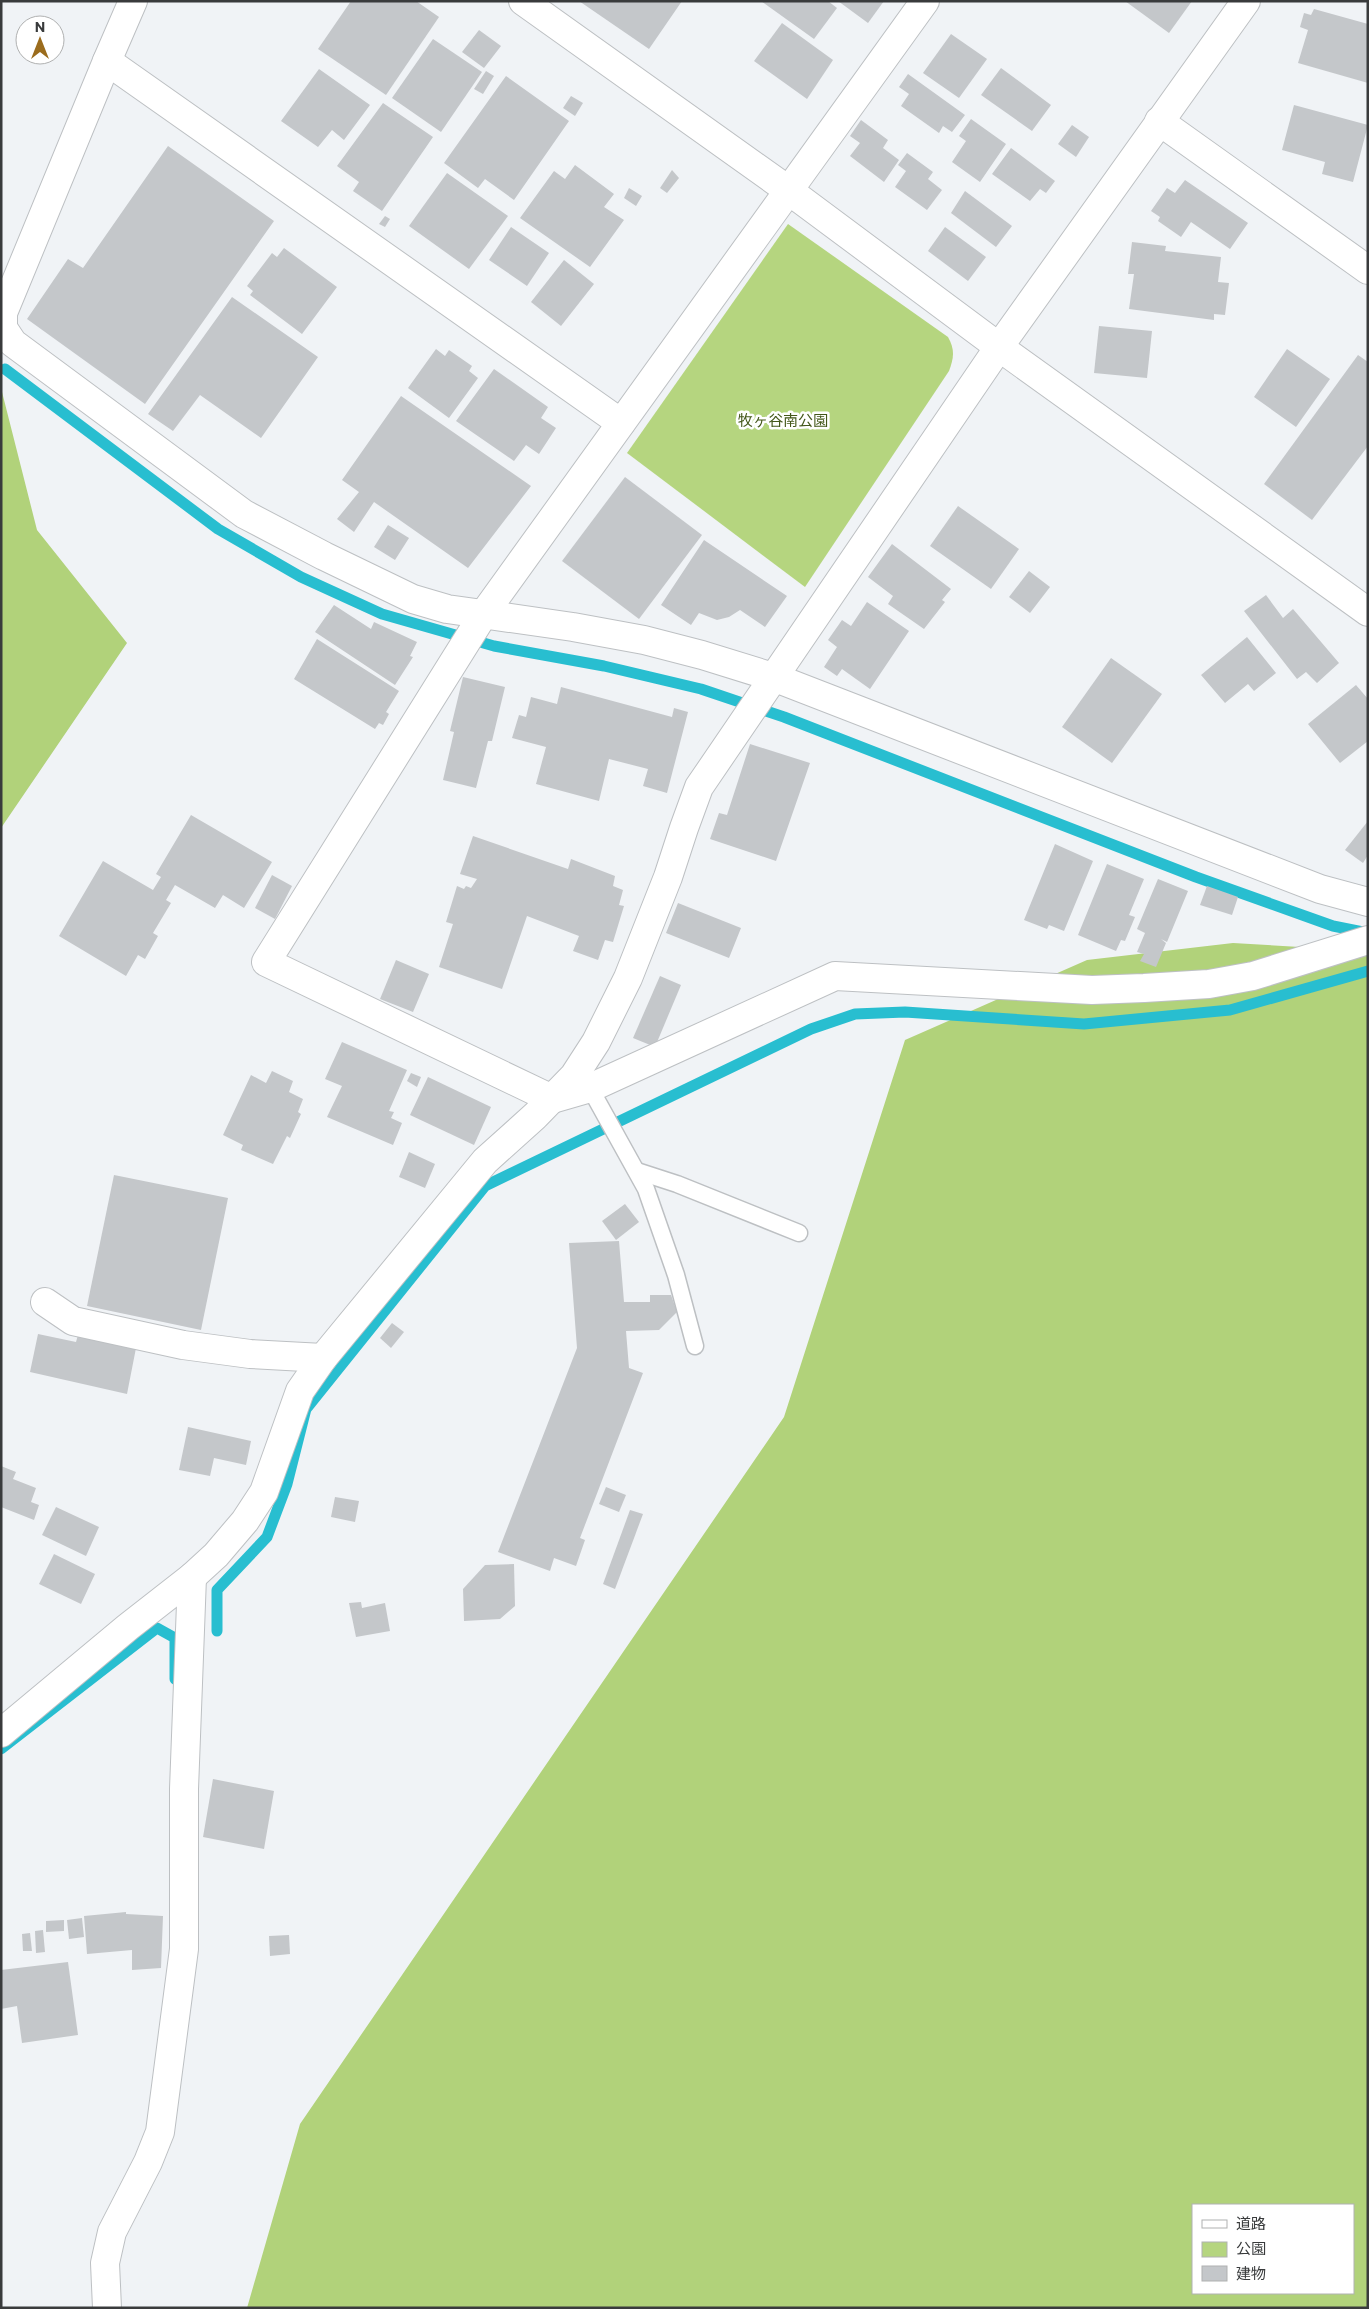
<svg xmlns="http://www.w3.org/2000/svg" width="1369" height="2309" font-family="Commissioner,'Noto Sans JP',sans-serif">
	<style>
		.green { fill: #b5d57f }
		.forest { fill: #b1d27a; fill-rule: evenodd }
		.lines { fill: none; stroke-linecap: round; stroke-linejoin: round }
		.stream { stroke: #28bed0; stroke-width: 11 }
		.building { fill: #c4c7ca }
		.service-casing { stroke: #bdc0c3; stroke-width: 19 }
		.minor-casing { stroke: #bdc0c3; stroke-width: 30 }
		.tertiary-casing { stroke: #bdc0c3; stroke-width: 30 }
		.service { stroke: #fff; stroke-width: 16 }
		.minor { stroke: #fff; stroke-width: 28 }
		.tertiary { stroke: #fff; stroke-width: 28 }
		.labels { text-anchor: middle; stroke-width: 5; stroke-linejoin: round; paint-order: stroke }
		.park-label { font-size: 15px; fill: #44581b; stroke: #fff }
	</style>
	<rect width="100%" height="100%" fill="#f0f3f6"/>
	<!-- green -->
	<path class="green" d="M788,224L948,337C955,350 954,357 949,371L805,587L627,453Z"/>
	<!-- forest -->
	<g class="forest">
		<path d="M1,388L37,530L127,643L1,828Z"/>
		<path d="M1233,943L1368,951V2308H247L300,2124L784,1417L905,1040L1087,960ZM1193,2205H1353V2293H1193Z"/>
	</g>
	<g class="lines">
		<!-- stream -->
		<g class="stream">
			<path d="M5,369L218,529L301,577L382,614L494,646L604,666L701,689L784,717L1196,877L1333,926L1368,933"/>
			<path d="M217,1631V1590L267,1537L287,1484L306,1409L485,1186L811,1029L855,1014L905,1012L1084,1024L1230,1010L1368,971"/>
			<path d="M1,1749L157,1628L175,1638V1679"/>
		</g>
	</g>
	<!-- building -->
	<g class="building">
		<path d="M351,1H416L439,17L386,95L318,49Z"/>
		<path d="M579,1H682L649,49Z"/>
		<path d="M761,1H828L837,8L814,39Z"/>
		<path d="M838,1H884L868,23Z"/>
		<path d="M1125,1H1192L1169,33Z"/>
		<path d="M1314,9L1368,24V83L1298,63L1308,30L1300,27L1304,13L1311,15Z"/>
		<path d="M782,23L833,60L807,99L754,61Z"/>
		<path d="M479,30L501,46L484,68L462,52Z"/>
		<path d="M951,34L987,59L959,98L923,73Z"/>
		<path d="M433,39L482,72L441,132L392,98Z"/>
		<path d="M1001,68L1051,105L1032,131L981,95Z"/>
		<path d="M319,69L370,105L344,140L332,130L318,147L281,121Z"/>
		<path d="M486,71L494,76L483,94L474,89Z"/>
		<path d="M908,74L965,115L952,132L943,126L939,133L901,106L909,94L899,87Z"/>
		<path d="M506,76L569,121L514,200L485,179L478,188L444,163Z"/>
		<path d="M571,96L583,103L575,116L563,108Z"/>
		<path d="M383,103L433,137L382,211L353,191L359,182L337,166Z"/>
		<path d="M1294,105L1368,125L1353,182L1322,174L1325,162L1282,150Z"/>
		<path d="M971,119L1006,144L980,182L952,162L966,141L959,136Z"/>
		<path d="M861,120L888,140L883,148L899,160L884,182L850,156L860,143L850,136Z"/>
		<path d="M1072,125L1089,137L1076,157L1058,144Z"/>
		<path d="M168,146L274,221L145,404L27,319L68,259L83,268Z"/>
		<path d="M1011,148L1055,181L1046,193L1040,189L1030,201L992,174Z"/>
		<path d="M907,153L933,172L928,179L942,190L927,210L895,187L906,171L898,165Z"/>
		<path d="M575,165L614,194L604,207L624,220L590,267L520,218L554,171L565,179Z"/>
		<path d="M672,170L679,178L667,193L660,188Z"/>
		<path d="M447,173L508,216L469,269L409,226Z"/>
		<path d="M1185,180L1248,223L1230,249L1191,222L1181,237L1158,221L1160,217L1151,211L1167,188L1175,193Z"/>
		<path d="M629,188L642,196L636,206L624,198Z"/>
		<path d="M965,191L1012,226L996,247L951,213Z"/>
		<path d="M385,216L390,219L385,227L379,224Z"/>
		<path d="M511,227L549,253L527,286L489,260Z"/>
		<path d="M945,227L986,257L968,281L928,251Z"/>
		<path d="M1132,242L1166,246L1165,251L1221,257L1218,282L1229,283L1225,315L1214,314V320L1129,309L1134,274H1128Z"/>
		<path d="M284,248L337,287L302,334L250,295L253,291L247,286L272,253L277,257Z"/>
		<path d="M564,260L594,284L561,326L531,302Z"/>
		<path d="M232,297L318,357L261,438L200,395L173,431L148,414Z"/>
		<path d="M1099,326L1152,331L1147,378L1094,373Z"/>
		<path d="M436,349L445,356L449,350L472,366L469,371L478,378L449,418L408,388Z"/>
		<path d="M1287,349L1330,379L1296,427L1254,397Z"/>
		<path d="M1358,355L1368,362V446L1312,520L1264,484Z"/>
		<path d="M494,369L548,407L541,418L556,428L539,454L526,445L514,461L456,421Z"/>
		<path d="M401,396L531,486L468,568L374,502L354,532L337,519L359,492L342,480Z"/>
		<path d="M625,477L702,535L639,619L562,561Z"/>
		<path d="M958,506L1019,549L991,589L930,546Z"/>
		<path d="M388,525L409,538L395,560L374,547Z"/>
		<path d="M704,540L787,596L765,627L740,610L729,617L717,620L699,613L691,625L661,605Z"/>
		<path d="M892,544L951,589L942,600L945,602L924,629L888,604L893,596L868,577Z"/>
		<path d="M1029,571L1050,587L1030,613L1009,597Z"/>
		<path d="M1266,595L1283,618L1293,609L1339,663L1317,683L1306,672L1297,679L1244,611Z"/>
		<path d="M867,602L909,631L870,689L842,669L837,676L824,667L837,647L828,640L842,620L851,626Z"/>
		<path d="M334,605L371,629L374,622L417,642L410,656L413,657L395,685L315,632Z"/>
		<path d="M1247,637L1276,673L1254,691L1248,684L1225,703L1201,675Z"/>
		<path d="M317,639L399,691L386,712L389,714L383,725L379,723L375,729L294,679Z"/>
		<path d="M1111,658L1162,694L1112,763L1062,727Z"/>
		<path d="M463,677L505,687L492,741H488L476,788L443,780L454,732L450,731Z"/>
		<path d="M1356,685L1368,699V741L1340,763L1308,724Z"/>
		<path d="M561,687L672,717L674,708L688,712L667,793L643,786L648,769L609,759L599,801L536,784L546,747L512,738L519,715L526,717L531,697L557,704Z"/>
		<path d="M750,744L810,763L776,861L710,839L719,813L727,815Z"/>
		<path d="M191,815L272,862L244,908L223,895L215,908L175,885L166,900L171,903L153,933L158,936L145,959L138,955L126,976L59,936L103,861L153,890L161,877L156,874Z"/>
		<path d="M1368,821V855L1363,863L1345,850Z"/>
		<path d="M473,836L568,869L571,859L615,876L613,886L623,890L619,905L624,906L613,942L605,940L598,960L573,951L579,936L527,916L502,989L439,967L453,924L446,922L457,886L464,889L466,886L471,888L477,879L460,874Z"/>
		<path d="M1055,844L1093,861L1064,931L1049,925L1047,929L1024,920Z"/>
		<path d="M1107,864L1144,879L1129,915L1135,917L1125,941L1121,940L1116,951L1078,935Z"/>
		<path d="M272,875L292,886L275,919L255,908Z"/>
		<path d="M1158,879L1188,891L1167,942L1161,939L1166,943L1156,967L1140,961L1144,954L1137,952L1145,933L1137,929Z"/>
		<path d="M1207,886L1238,897L1232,915L1200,905Z"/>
		<path d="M678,903L741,928L729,958L666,933Z"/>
		<path d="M396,960L429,974L413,1012L380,999Z"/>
		<path d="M660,976L681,985L655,1047L633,1038Z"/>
		<path d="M342,1042L407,1070L389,1111L394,1112L391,1118L402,1123L393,1145L327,1117L342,1086L325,1079Z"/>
		<path d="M272,1071L293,1081L289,1092L303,1099L298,1112L301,1114L290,1138L287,1136L273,1164L241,1150L243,1145L223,1135L251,1075L266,1083Z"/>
		<path d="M411,1073L421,1077L417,1087L407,1081Z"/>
		<path d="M428,1077L491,1107L474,1145L410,1115Z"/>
		<path d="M409,1152L435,1164L425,1188L399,1177Z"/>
		<path d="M114,1175L228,1198L201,1330L87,1306Z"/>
		<path d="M625,1204L639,1222L616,1240L602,1221Z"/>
		<path d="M619,1241L624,1302H650V1295H671L677,1312L659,1330L626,1331L629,1368L643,1373L580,1538L585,1540L576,1566L554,1558L550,1571L498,1552L577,1348L569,1243Z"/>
		<path d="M392,1323L404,1332L391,1348L380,1338Z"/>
		<path d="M38,1334L76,1342L78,1335L136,1348L127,1394L30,1372Z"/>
		<path d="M188,1427L251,1441L246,1465L214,1458L210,1476L179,1470Z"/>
		<path d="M1,1466L16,1472L13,1479L36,1488L31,1502L39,1505L34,1520L1,1507Z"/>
		<path d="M606,1487L626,1495L619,1512L599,1504Z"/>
		<path d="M335,1497L359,1501L355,1522L331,1517Z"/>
		<path d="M56,1507L99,1527L86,1556L42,1535Z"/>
		<path d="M630,1510L643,1514L615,1589L603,1584Z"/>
		<path d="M54,1554L95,1574L81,1604L39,1584Z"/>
		<path d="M514,1564L515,1606L500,1619L464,1621L463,1589L485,1565Z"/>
		<path d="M361,1602L362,1608L385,1603L390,1631L356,1637L349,1603Z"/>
		<path d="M213,1779L274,1791L264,1849L203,1837Z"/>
		<path d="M126,1912V1914L163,1916L161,1968L132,1970V1950L87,1954L84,1916Z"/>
		<path d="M82,1918L84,1937L69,1939L67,1920Z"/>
		<path d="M64,1920V1931L46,1932V1921Z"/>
		<path d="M43,1930L45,1952L36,1953L35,1931Z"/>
		<path d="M30,1933L32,1951H23L22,1934Z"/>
		<path d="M289,1935L290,1954L270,1956L269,1936Z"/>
		<path d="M68,1962L78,2035L22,2043L17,2006L1,2009V1970Z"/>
	</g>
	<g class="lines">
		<defs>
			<g id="service">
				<path d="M590,1088L646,1189L676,1275L695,1346"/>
				<path d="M637,1171L677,1184L799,1233"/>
			</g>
			<g id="minor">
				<path d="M133,1L107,61L3,313V328L13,343L244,514L324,556L413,599L447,609L573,627L644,640L702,655L773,677L1320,889L1368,902"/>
				<path d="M925,1L483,615L266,962L552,1099L590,1088L835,976L1092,990L1144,988L1209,984L1253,976L1368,940"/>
				<path d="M107,61L621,423"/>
				<path d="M1159,121L1368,270"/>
				<path d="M45,1302L73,1321L183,1345L250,1354L323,1358"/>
				<path d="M1,1733L128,1627L192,1577L216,1555L245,1521L264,1492L300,1391L323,1358L485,1161L535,1116L574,1076L596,1042L628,978L668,877L684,828L699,787L999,347"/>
				<path d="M107,2308L105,2263L112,2232L148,2162L160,2132L184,1949V1789L192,1577"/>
			</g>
			<g id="tertiary">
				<path d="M523,1L788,190L999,347L1368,612"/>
				<path d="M999,347L1246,1"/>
			</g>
		</defs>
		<!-- service casing -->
		<use href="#service" class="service-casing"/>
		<!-- minor casing -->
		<use href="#minor" class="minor-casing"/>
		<!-- tertiary casing -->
		<use href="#tertiary" class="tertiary-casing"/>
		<!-- service -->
		<use href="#service" class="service"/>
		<!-- minor -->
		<use href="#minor" class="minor"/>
		<!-- tertiary -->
		<use href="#tertiary" class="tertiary"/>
	</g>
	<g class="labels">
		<!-- park labels -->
		<g class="park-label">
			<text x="783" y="426">牧ヶ谷南公園</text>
		</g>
	</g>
	<!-- border -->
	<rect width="1369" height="2309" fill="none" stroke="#393b3c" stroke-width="5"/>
	<!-- legend -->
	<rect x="1192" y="2204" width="162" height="90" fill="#ffffff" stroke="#b0b1b1"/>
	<rect x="1202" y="2220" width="25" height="8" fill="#ffffff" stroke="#b0b1b1"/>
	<text x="1236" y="2229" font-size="15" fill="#393b3c">道路</text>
	<rect x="1202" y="2242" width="25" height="15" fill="#b5d57f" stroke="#b0b1b1"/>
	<text x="1236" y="2254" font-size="15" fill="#393b3c">公園</text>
	<rect x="1202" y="2266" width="25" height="15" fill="#c4c7ca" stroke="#b0b1b1"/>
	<text x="1236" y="2279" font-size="15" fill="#393b3c">建物</text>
	<!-- north arrow -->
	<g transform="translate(40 40)"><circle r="24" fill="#ffffff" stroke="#b0b1b1"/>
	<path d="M0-4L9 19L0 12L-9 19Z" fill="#9b6c1d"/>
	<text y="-8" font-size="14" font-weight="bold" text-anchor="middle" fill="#393b3c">N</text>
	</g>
</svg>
